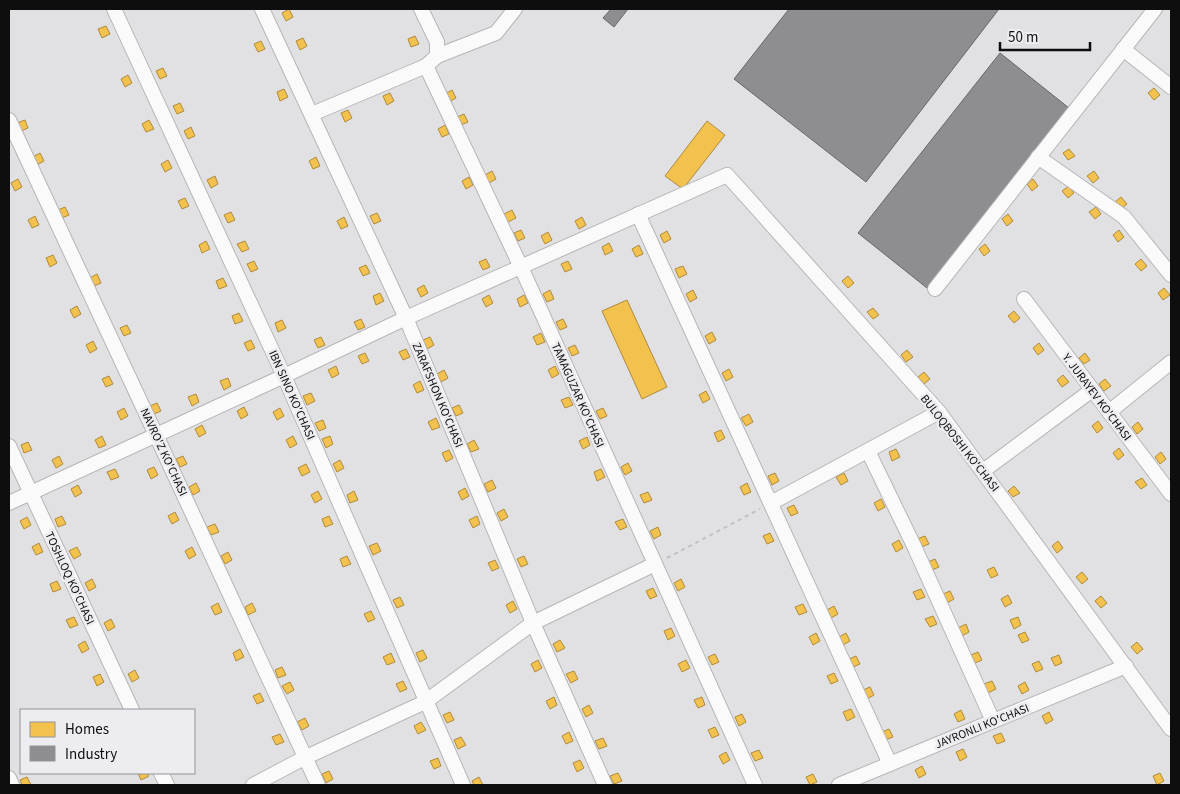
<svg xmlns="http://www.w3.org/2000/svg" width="1180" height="794" font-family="'Source Sans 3',sans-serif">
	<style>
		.homes { fill: #f2c14e; stroke: #ae8b3b }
		.industry { fill: #8d8d92; stroke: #67676b }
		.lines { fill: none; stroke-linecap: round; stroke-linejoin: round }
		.street-casing { stroke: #b6b5b7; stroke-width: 16 }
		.path { stroke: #c1c1c2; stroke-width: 2; stroke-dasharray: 4 4; stroke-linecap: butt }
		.street { stroke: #fafafb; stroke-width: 14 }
		.labels { text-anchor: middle; stroke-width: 5; stroke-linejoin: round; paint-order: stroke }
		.street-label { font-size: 12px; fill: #0e0e0f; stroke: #edecf1 }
	</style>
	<rect width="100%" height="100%" fill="#e1e0e3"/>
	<!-- homes -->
	<g class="homes">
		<path d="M289,9L293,17L286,21L282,13Z"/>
		<path d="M106,26L110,34L102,38L98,29Z"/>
		<path d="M415,36L419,44L411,47L408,39Z"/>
		<path d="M303,38L307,46L300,50L296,41Z"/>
		<path d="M261,41L265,49L258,52L254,44Z"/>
		<path d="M163,68L167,76L160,79L156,71Z"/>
		<path d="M128,75L132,83L125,87L121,79Z"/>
		<path d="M1154,88L1160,95L1154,100L1148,93Z"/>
		<path d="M284,89L288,97L280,101L277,92Z"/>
		<path d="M452,90L456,98L449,102L445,94Z"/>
		<path d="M390,93L394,101L387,105L383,96Z"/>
		<path d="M180,103L184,111L177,114L173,106Z"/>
		<path d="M348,110L352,118L345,122L341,113Z"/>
		<path d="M464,114L468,122L461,125L457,117Z"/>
		<path d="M25,120L28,128L21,131L17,123Z"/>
		<path d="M149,120L154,129L146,132L142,124Z"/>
		<path d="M707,121L725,135L683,189L665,176Z"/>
		<path d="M445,125L449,134L442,137L438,129Z"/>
		<path d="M191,127L195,136L188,139L184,131Z"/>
		<path d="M1069,149L1075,156L1068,160L1063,153Z"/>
		<path d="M40,153L44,161L37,165L33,157Z"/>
		<path d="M316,157L320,166L313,169L309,161Z"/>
		<path d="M168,160L172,168L165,172L161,164Z"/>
		<path d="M492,171L496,179L489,183L485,175Z"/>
		<path d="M1094,171L1099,178L1093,183L1087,176Z"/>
		<path d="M215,176L218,184L211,188L207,180Z"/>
		<path d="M469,177L473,185L466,189L462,181Z"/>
		<path d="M18,179L22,187L15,191L11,183Z"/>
		<path d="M1033,179L1038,186L1032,191L1027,184Z"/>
		<path d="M1069,186L1074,193L1068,198L1062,191Z"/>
		<path d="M1121,197L1127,204L1121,209L1115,202Z"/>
		<path d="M185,198L189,206L182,209L178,201Z"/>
		<path d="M65,207L69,215L62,218L58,210Z"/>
		<path d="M1096,207L1101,214L1095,219L1089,212Z"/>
		<path d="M512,210L516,218L508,222L504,214Z"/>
		<path d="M231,212L235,220L228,223L224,215Z"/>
		<path d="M377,213L381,221L374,224L370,216Z"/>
		<path d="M1008,214L1013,221L1007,226L1002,219Z"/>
		<path d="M35,216L39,225L32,228L28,220Z"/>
		<path d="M344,217L348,226L341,229L337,221Z"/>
		<path d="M582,217L586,225L579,229L575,221Z"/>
		<path d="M521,230L525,238L518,241L514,233Z"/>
		<path d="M1119,230L1124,237L1118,242L1113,235Z"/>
		<path d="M667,231L671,239L664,243L660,235Z"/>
		<path d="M548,232L552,240L545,244L541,236Z"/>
		<path d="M206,241L210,249L202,253L199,245Z"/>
		<path d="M245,241L249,249L242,252L237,244Z"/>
		<path d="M609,243L613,251L605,255L602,247Z"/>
		<path d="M985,244L990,251L984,256L979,249Z"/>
		<path d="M639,245L643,254L636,257L632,249Z"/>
		<path d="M53,255L57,263L50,267L46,258Z"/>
		<path d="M486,259L490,267L483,270L479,262Z"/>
		<path d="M1141,259L1147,266L1141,271L1135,264Z"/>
		<path d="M254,261L258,269L251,272L247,264Z"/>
		<path d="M568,261L572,269L565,272L561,264Z"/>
		<path d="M366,265L370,273L363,276L359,268Z"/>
		<path d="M683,266L687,274L679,278L675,269Z"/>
		<path d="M97,274L101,283L94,286L90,278Z"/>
		<path d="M848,276L854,283L848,288L842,281Z"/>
		<path d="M223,278L227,286L219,289L216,281Z"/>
		<path d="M424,285L428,293L421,297L417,289Z"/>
		<path d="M1164,288L1170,295L1163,300L1158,293Z"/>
		<path d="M550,290L554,299L547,302L543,294Z"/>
		<path d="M693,290L697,298L690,302L686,294Z"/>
		<path d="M380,293L384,301L376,305L373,296Z"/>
		<path d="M489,295L493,303L486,307L482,299Z"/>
		<path d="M524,295L528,303L520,307L517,299Z"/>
		<path d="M627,300L667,387L642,399L602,311Z"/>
		<path d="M77,306L81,314L74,318L70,310Z"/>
		<path d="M873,308L879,315L873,319L867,312Z"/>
		<path d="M1014,311L1020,318L1014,323L1008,316Z"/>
		<path d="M239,313L243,321L235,324L232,316Z"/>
		<path d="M361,319L365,327L358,330L354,322Z"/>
		<path d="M563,319L567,327L560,330L556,322Z"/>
		<path d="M282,320L286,328L278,332L275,323Z"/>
		<path d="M127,325L131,333L124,336L120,328Z"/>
		<path d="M712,332L716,340L709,344L705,336Z"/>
		<path d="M541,333L545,342L537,345L533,337Z"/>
		<path d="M321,337L325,345L318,348L314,340Z"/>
		<path d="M430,337L434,345L427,349L423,340Z"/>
		<path d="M251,340L255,348L248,351L244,343Z"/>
		<path d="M93,341L97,349L90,353L86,345Z"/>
		<path d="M1039,343L1044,350L1038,355L1033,348Z"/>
		<path d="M575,345L579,353L572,356L568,348Z"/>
		<path d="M406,349L410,357L403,360L399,352Z"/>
		<path d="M907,350L913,357L906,362L901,355Z"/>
		<path d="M365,353L369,361L362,364L358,356Z"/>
		<path d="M1085,353L1090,360L1084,364L1079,358Z"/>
		<path d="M336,366L339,374L332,378L328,370Z"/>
		<path d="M555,366L559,374L552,378L548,370Z"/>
		<path d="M729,369L733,377L726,381L722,373Z"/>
		<path d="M444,370L448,378L441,382L437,374Z"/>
		<path d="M924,372L930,379L924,384L918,377Z"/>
		<path d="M1063,375L1069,382L1062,387L1057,380Z"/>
		<path d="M109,376L113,384L106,387L102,379Z"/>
		<path d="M228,378L231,386L224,390L220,381Z"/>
		<path d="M1105,379L1111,386L1104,391L1099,384Z"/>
		<path d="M420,381L424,390L417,393L413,385Z"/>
		<path d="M706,391L710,399L703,403L699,395Z"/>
		<path d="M311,393L315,401L307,405L303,396Z"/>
		<path d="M196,394L199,402L192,406L188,397Z"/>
		<path d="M569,397L573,405L565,408L561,400Z"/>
		<path d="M157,403L161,411L154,414L150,406Z"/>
		<path d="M459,405L463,413L456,416L452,408Z"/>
		<path d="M244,407L248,415L241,419L237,411Z"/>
		<path d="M124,408L128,416L121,420L117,412Z"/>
		<path d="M280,408L284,416L277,420L273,412Z"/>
		<path d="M603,408L607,416L600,419L596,411Z"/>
		<path d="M749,414L753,422L746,426L741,418Z"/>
		<path d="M436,418L440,427L432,430L428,422Z"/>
		<path d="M323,420L326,428L319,431L315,423Z"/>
		<path d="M1098,421L1103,428L1097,433L1092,426Z"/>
		<path d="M1138,422L1143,429L1137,434L1132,427Z"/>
		<path d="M202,425L206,433L199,437L195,429Z"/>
		<path d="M721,430L725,438L718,442L714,433Z"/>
		<path d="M102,436L106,445L99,448L95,440Z"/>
		<path d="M293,436L297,444L290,448L286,440Z"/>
		<path d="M330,436L333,444L326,448L322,439Z"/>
		<path d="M587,437L590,445L583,449L579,441Z"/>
		<path d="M474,440L479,449L471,452L467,444Z"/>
		<path d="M28,442L32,450L24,453L21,445Z"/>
		<path d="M1119,448L1124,455L1118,460L1113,453Z"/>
		<path d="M896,449L900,457L892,461L889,452Z"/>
		<path d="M449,450L453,458L446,462L442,453Z"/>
		<path d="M1161,452L1166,459L1160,464L1155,457Z"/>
		<path d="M59,456L63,464L56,468L52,460Z"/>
		<path d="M183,456L187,464L180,467L176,459Z"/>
		<path d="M340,460L344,468L337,472L333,464Z"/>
		<path d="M628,463L632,471L625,475L621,467Z"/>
		<path d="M306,464L310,472L302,476L298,468Z"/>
		<path d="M154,467L158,475L151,479L147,470Z"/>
		<path d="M115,469L119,477L111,480L107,472Z"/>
		<path d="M601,469L605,477L597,481L594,472Z"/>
		<path d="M775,473L779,481L772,485L768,476Z"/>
		<path d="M844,473L848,481L841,485L836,477Z"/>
		<path d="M1142,478L1147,485L1141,489L1135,482Z"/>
		<path d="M492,480L496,488L488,492L484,484Z"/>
		<path d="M196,483L200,491L193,495L189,487Z"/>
		<path d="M747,483L751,492L744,495L740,487Z"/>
		<path d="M78,485L82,493L75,497L71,489Z"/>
		<path d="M1014,486L1020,493L1013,497L1008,491Z"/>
		<path d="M465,488L469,496L462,500L458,492Z"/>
		<path d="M318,491L322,499L315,503L311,495Z"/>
		<path d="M354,491L358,500L350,503L347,495Z"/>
		<path d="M648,492L652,500L644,503L640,495Z"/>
		<path d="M881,499L885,507L878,511L874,503Z"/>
		<path d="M794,505L798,513L791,516L787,508Z"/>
		<path d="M504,509L508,517L501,521L497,513Z"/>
		<path d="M175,512L179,520L172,524L168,516Z"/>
		<path d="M62,516L66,524L58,527L55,519Z"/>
		<path d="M329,516L333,524L325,527L322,519Z"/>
		<path d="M477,516L480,524L473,528L469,520Z"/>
		<path d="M27,517L31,525L24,529L20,521Z"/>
		<path d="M623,519L627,527L620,530L615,522Z"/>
		<path d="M215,524L219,532L211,535L207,527Z"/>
		<path d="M658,527L661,535L654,539L650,531Z"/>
		<path d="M770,533L774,541L767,544L763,536Z"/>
		<path d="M925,536L929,544L921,547L917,539Z"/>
		<path d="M899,540L903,548L896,552L892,544Z"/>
		<path d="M1058,541L1063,548L1057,553L1052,546Z"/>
		<path d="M39,543L43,552L36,555L32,547Z"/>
		<path d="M377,543L381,551L373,555L369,546Z"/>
		<path d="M77,547L81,555L74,559L69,551Z"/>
		<path d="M192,547L196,555L189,559L185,551Z"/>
		<path d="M228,552L232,560L225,564L221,556Z"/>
		<path d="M347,556L351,564L343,567L340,559Z"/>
		<path d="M524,556L528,564L521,567L517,559Z"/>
		<path d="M935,559L939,567L932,570L928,562Z"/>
		<path d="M495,560L499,568L492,571L488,563Z"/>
		<path d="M994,567L998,575L991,578L987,570Z"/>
		<path d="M1082,572L1088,579L1082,584L1076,577Z"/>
		<path d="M92,579L96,587L89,591L85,583Z"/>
		<path d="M681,579L685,587L678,591L674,583Z"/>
		<path d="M57,581L61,589L53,592L50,584Z"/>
		<path d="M653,588L657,596L650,599L646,591Z"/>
		<path d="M921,589L925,597L917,600L913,592Z"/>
		<path d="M950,591L954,599L947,603L943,594Z"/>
		<path d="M1008,595L1012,603L1005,607L1001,599Z"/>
		<path d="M1101,596L1107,603L1101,608L1095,601Z"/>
		<path d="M400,597L404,605L397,608L393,600Z"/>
		<path d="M513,601L517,609L510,613L506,605Z"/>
		<path d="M218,603L222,612L215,615L211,607Z"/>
		<path d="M252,603L256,611L248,615L245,607Z"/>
		<path d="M803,604L807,612L799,615L795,607Z"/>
		<path d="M834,606L838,614L831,618L827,610Z"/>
		<path d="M371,611L375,619L368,622L364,614Z"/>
		<path d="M933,616L937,624L930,627L925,619Z"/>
		<path d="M74,617L78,625L70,628L66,620Z"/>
		<path d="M1018,617L1021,625L1014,629L1010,620Z"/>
		<path d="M111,619L115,627L108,631L104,623Z"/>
		<path d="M966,624L969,632L962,636L958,628Z"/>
		<path d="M671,628L675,636L668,640L664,631Z"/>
		<path d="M1025,632L1029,640L1022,643L1018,635Z"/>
		<path d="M816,633L820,641L813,645L809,637Z"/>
		<path d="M846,633L850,641L843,645L839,637Z"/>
		<path d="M560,640L565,648L557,652L553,644Z"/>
		<path d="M85,641L89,649L82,653L78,645Z"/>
		<path d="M1137,642L1143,649L1137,654L1131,647Z"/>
		<path d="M240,649L244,657L236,661L233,653Z"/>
		<path d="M423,650L427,658L420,662L416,653Z"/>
		<path d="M978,652L982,660L975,663L971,655Z"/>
		<path d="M391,653L395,662L387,665L383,657Z"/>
		<path d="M715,654L719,662L712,665L708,657Z"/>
		<path d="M1059,655L1062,663L1055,666L1051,658Z"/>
		<path d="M856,656L860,664L853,667L849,659Z"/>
		<path d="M538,660L542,668L535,672L531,664Z"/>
		<path d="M686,660L690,668L682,672L678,664Z"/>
		<path d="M1039,661L1043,669L1036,672L1032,664Z"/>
		<path d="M282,667L286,675L278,678L275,670Z"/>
		<path d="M135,670L139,678L132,682L128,674Z"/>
		<path d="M574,671L578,679L571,683L566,674Z"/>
		<path d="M834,673L838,681L831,684L827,676Z"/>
		<path d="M100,674L104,682L97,686L93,677Z"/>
		<path d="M403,681L407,689L400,692L396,684Z"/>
		<path d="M992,681L996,689L988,693L984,684Z"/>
		<path d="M290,682L294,690L287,694L282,686Z"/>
		<path d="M1025,682L1029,690L1022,694L1018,686Z"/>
		<path d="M870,687L874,695L867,699L863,690Z"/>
		<path d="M260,693L264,701L257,704L253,696Z"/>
		<path d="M554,697L557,705L550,709L546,701Z"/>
		<path d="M702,697L705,705L698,708L694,700Z"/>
		<path d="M589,705L593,713L586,717L582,709Z"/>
		<path d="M851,709L855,717L847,721L843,712Z"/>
		<path d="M961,710L965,719L958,722L954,714Z"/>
		<path d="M450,712L454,720L447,723L443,715Z"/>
		<path d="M1049,712L1053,720L1046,724L1042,716Z"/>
		<path d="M742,714L746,722L739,726L735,717Z"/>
		<path d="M305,718L309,726L302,730L297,722Z"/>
		<path d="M421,722L426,730L418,734L414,726Z"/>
		<path d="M715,727L719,735L712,738L708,730Z"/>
		<path d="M889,729L893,737L885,740L882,732Z"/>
		<path d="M569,732L573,741L566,744L562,736Z"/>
		<path d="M1001,733L1005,741L997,744L993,736Z"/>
		<path d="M280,734L284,742L276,745L272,737Z"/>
		<path d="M461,737L466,745L458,749L454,740Z"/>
		<path d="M603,738L607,746L599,749L595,741Z"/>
		<path d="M963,749L967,757L960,761L956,752Z"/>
		<path d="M759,750L763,758L755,761L751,753Z"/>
		<path d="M726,752L730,760L723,764L719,756Z"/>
		<path d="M438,758L441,766L434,769L430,761Z"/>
		<path d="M580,760L584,768L577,772L573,763Z"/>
		<path d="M922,766L926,774L919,778L915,770Z"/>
		<path d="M329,771L333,779L326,783L322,774Z"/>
		<path d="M138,773H147L149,776L141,780Z"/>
		<path d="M618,773L622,781L614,784L610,776Z"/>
		<path d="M1160,773L1164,781L1157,785L1153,776Z"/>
		<path d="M813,774L817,782L810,785L806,777Z"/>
		<path d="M27,777L31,785H22L20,780Z"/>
		<path d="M479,777L483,785H474L472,781Z"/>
	</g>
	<!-- industry -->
	<g class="industry">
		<path d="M611,9H628L614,27L603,18Z"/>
		<path d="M789,9H999L866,182L734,79Z"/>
		<path d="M1000,53L1069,108L927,288L858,233Z"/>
	</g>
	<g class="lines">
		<defs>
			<g id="street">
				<path d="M114,9L284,376L463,785"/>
				<path d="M262,9L406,318L533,623L605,785"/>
				<path d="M421,9L437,42V56L426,66L521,267L755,785"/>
				<path d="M1123,49L1171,87"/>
				<path d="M437,56L496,33L515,9"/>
				<path d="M312,114L426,66"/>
				<path d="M9,120L156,435L318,785"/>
				<path d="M1038,157L1124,217L1171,275"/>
				<path d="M638,214L890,764"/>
				<path d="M935,289L1155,9"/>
				<path d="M1024,299L1171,494"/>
				<path d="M1109,412L1171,362"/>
				<path d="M9,446L132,710"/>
				<path d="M868,451L914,546L993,721"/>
				<path d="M983,471L1092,390"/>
				<path d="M9,503L284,376L406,318L727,175L939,412L1171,729"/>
				<path d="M771,503L939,412"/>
				<path d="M161,773L167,785"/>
				<path d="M9,778L12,785"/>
				<path d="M253,785L304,758L425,702L533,623L655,564"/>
				<path d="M839,785L1126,666"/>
			</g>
		</defs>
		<!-- street casing -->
		<use href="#street" class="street-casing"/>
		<!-- path -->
		<path class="path" d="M667,558L760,509"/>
		<!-- street -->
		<use href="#street" class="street"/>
	</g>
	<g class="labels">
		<!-- street labels -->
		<g class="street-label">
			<text transform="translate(292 395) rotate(66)" y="4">IBN SINO KO'CHASI</text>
			<text transform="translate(438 395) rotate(67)" y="4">ZARAFSHON KO'CHASI</text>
			<text transform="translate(578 395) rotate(66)" y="4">TAMAGUZAR KO'CHASI</text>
			<text transform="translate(1097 397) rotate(53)" y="4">Y. JURAYEV KO'CHASI</text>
			<text transform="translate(960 443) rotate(52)" y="4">BULOQBOSHI KO'CHASI</text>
			<text transform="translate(164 452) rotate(65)" y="4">NAVRO'Z KO'CHASI</text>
			<text transform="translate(70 578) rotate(65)" y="4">TOSHLOQ KO'CHASI</text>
			<text transform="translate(982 726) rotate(-22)" y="4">JAYRONLI KO'CHASI</text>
		</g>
	</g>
	<!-- border -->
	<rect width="1180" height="794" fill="none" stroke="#0e0e0f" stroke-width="20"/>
	<!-- legend -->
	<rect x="20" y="709" width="175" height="65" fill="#edecf1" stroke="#949397"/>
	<rect x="30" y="722" width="25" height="15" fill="#f2c14e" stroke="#949397"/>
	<text x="65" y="734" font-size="15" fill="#0e0e0f">Homes</text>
	<rect x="30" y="746" width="25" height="15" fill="#8d8d92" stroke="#949397"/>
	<text x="65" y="759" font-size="15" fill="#0e0e0f">Industry</text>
	<!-- scale -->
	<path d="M1000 42v8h90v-8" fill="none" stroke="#0e0e0f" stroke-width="2.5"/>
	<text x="1008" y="42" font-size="15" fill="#0e0e0f" stroke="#edecf1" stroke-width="4" paint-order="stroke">50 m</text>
</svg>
